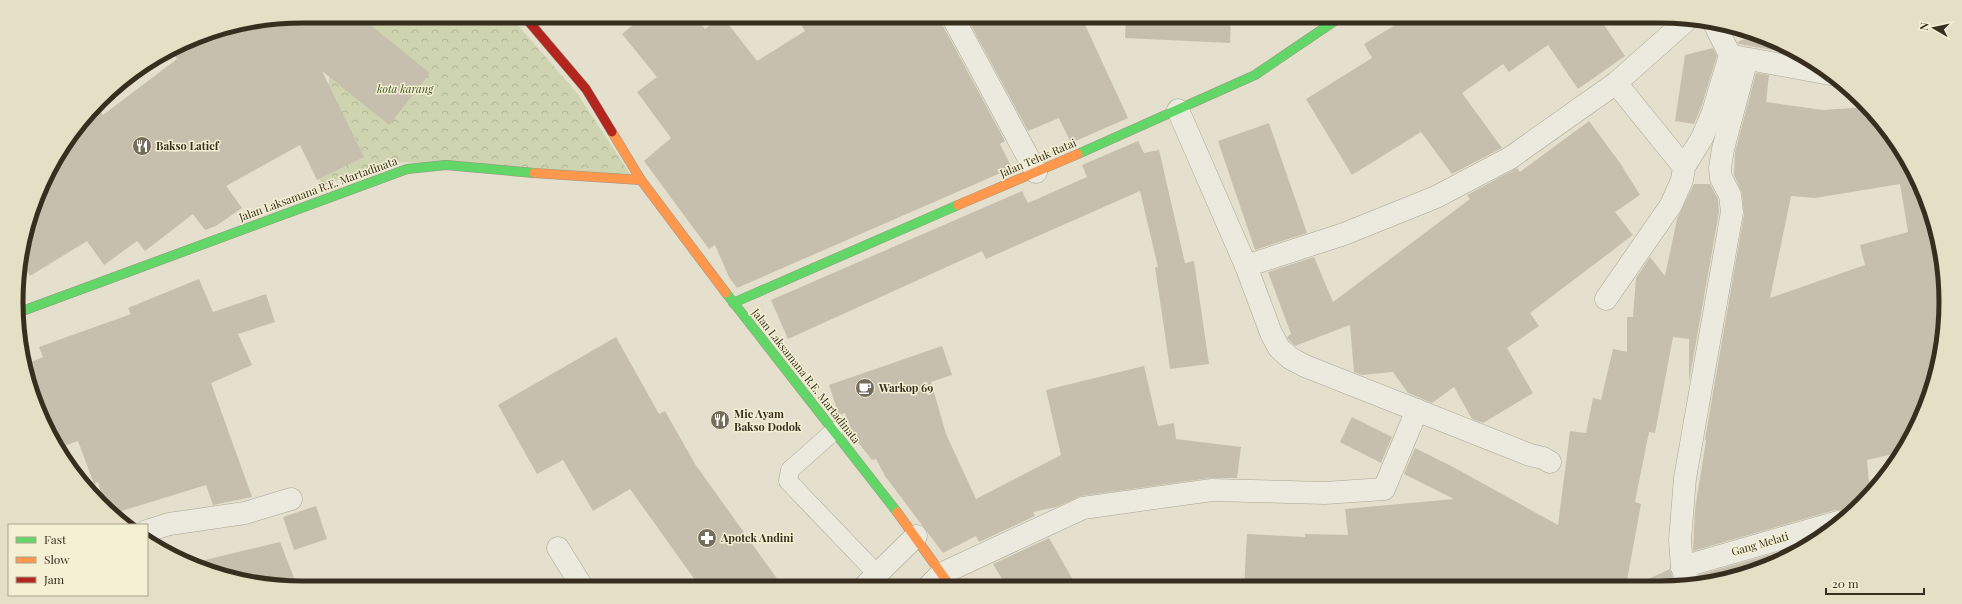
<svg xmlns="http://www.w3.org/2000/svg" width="1962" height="604" font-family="'Playfair Display',serif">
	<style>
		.park { fill: url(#park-crowns) }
		.building { fill: #c7bfae; fill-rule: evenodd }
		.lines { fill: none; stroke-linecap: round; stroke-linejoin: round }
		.lane-casing { stroke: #a9a596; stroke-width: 19 }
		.street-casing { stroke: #a9a596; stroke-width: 23 }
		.fast-casing { stroke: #999486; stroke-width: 10 }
		.slow-casing { stroke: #999486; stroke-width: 10 }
		.jam-casing { stroke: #999486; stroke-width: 10 }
		.lane { stroke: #eceadf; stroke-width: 18 }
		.street { stroke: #eceadf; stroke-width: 22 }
		.fast { stroke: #63d668; stroke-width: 9 }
		.slow { stroke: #ff974d; stroke-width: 9 }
		.jam { stroke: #b3261e; stroke-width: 9 }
		.labels { text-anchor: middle; stroke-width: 3; stroke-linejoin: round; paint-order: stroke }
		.park-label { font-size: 11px; font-style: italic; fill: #415326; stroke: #f4f0d3 }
		.poi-label { font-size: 11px; font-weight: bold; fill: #372e1f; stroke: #f4f0d3; text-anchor: start }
		.street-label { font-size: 11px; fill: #372e1f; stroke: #f4f0d3 }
		.rim { fill: none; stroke: #372e1f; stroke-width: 5 }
	</style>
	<defs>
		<pattern id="park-crowns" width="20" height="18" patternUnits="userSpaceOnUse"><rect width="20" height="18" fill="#cfd4b0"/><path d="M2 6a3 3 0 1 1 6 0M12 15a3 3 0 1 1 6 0" fill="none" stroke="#b2b697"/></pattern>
	</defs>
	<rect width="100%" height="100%" fill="#e4e0cd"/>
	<!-- park -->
	<path class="park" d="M335,16H510L577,93L632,177L404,162L367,170L319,187Z"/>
	<!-- building -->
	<g class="building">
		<path d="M302,16H359L430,73L389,125L322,71L364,157L317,180L300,145L226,186L242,208L216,226L205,230L193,214L145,251L137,241L104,265L87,241L30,276L20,260L46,175L75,128L96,106L103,115L177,59L172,51L193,38L246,21Z"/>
		<path d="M644,16H695L705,29L722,16L757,61L805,31L801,25L815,16H940L941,22L1005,141L1000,144L1012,168L737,288L729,277L715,245L709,249L644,161L671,138L637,92L657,77L622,34Z"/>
		<path d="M966,16H1081L1128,118L1071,143L1059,118L1028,131Z"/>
		<path d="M1126,16H1231L1230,43L1125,38Z"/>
		<path d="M1410,16H1598L1625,56L1578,89L1548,45L1509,72L1503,64L1462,93L1502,148L1452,174L1421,132L1352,175L1306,99L1372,58L1364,44Z"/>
		<path d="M1743,30L1773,40L1772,50L1739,44L1737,42L1745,39Z"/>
		<path d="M1713,48L1717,56L1701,108L1694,124L1675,121L1685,55Z"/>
		<path d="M1756,73L1769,75L1766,102L1823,110L1868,107L1898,143L1924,193L1941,246L1946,302L1940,358L1908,445L1902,452L1867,460L1870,494L1862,504L1848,515L1841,510H1835L1693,551L1695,509L1706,441L1705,439L1744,214L1742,193L1734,175L1735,152ZM1900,184L1908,232L1860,245L1865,265L1770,298L1791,196L1815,198Z"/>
		<path d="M1589,121L1620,163L1640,195L1615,212L1633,235L1530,313L1539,326L1507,348L1533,393L1483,423L1472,419L1454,387L1432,403L1408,393L1393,372L1362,375L1354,372L1350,325L1295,346L1289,340L1287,337L1291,334L1268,272L1314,257L1333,302L1470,199L1467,195L1517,168L1520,172Z"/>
		<path d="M1269,123L1307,233L1255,250L1218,141Z"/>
		<path d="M1138,141L1144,153L1159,150L1185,263L1194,261L1209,364L1170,369L1155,267H1158L1140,191L986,259L982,251L788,339L771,300L1022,191L1028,203L1087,177L1082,165Z"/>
		<path d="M1694,184H1710L1718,199L1719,212L1689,382V339L1673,337L1655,433L1649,432L1635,502L1641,504L1626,586H1574L1545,582L1544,586H1244L1247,534L1305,537V534L1348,535L1345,509L1454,499L1404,474L1415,448L1455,468L1558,525L1570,431L1586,433L1593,398L1601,400L1613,349L1627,352V317H1633L1636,278L1650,257L1665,276L1677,219Z"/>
		<path d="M199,279L213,312L266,294L275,322L238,334L252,365L211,383L252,497L213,505L206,485L112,514L106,510L98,482L94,484L78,441L58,448L26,376L24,365L43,357L39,347L131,314L128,308Z"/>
		<path d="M616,337L659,414L665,411L695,464L783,587H700L630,489L593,511L563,460L537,474L498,405Z"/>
		<path d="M942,346L952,375L931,382L946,434L976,499L1061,455L1046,390L1144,366L1158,426L1174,423L1176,439L1241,447L1237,478H1210L1081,496L1056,507L1033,512L1035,516L979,542L976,536L943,553L885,476L876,459L872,460L854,437L845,413L839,415L829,385Z"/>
		<path d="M1352,417L1392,437L1381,463L1340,442Z"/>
		<path d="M316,506L327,539L294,550L283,517Z"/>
		<path d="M1049,538L1077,587H1007L993,564Z"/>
		<path d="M280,542L298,588L246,582L188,564Z"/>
		<path d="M1807,544L1787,558L1701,584L1698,575Z"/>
		<path d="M1670,569L1676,586H1633Z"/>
	</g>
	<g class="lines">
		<defs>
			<path id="lane" d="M834,431L790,470L788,481L878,575"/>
			<g id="street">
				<path d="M952,16L1036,172"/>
				<path d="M1733,56L1830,74"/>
				<path d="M1178,110L1246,266L1271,333L1279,348L1290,358L1305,366L1530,455L1543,458L1550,462"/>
				<path d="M1684,167L1702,138L1713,112L1730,55L1713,21"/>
				<path d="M1246,266L1344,234L1436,197L1510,158L1616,83L1688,19"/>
				<path d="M1606,299L1671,205L1682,180L1684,167L1616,83"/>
				<path d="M147,531L169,524L245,513L291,499"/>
				<path d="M558,548L583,588"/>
				<path d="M1682,567L1838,522"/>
				<path d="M1689,586L1682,567L1680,540L1685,478L1732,212L1730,195L1721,178L1720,168L1723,149L1747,59"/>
				<path d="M864,587L916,536"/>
				<path d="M928,587L941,574L1083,508L1212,490L1325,493L1384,489L1417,410"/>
			</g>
			<g id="fast">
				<path d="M1078,154L1255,75L1342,16"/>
				<path d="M726,293L897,512"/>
				<path d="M733,303L958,205"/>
				<path d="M17,313L407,169L446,165L534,173"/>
			</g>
			<g id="slow">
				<path d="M612,132L641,180L726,293"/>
				<path d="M534,173L641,180"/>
				<path d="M958,205L1078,154"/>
				<path d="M897,512L951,587"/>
			</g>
			<path id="jam" d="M524,16L586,89L612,132"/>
		</defs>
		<!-- lane casing -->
		<use href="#lane" class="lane-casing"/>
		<!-- street casing -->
		<use href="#street" class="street-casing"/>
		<!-- fast casing -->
		<use href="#fast" class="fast-casing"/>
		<!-- slow casing -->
		<use href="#slow" class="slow-casing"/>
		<!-- jam casing -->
		<use href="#jam" class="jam-casing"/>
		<!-- lane -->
		<use href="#lane" class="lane"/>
		<!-- street -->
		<use href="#street" class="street"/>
		<!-- fast -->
		<use href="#fast" class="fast"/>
		<!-- slow -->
		<use href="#slow" class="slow"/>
		<!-- jam -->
		<use href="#jam" class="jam"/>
	</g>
	<!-- icons -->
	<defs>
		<symbol id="restaurant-disc" viewBox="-11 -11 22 22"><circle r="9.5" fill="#746c5c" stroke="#f4f0d3"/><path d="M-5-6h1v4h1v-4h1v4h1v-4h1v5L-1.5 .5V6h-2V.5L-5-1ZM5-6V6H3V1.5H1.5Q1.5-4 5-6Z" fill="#fff"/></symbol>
		<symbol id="cafe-disc" viewBox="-11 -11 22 22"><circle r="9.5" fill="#746c5c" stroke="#f4f0d3"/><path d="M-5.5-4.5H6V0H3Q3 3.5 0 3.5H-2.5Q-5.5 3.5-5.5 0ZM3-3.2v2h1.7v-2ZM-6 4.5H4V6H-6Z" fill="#fff"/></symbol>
		<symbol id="pharmacy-disc" viewBox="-11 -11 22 22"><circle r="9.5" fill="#746c5c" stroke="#f4f0d3"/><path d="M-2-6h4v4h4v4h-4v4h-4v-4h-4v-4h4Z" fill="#fff"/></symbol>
	</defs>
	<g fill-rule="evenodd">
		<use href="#restaurant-disc" x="131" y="135" width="22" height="22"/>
		<use href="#cafe-disc" x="854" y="377" width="22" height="22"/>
		<use href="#restaurant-disc" x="709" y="409" width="22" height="22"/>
		<use href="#pharmacy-disc" x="696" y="527" width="22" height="22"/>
	</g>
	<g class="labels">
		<!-- park labels -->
		<g class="park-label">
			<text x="405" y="93">kota karang</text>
		</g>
		<!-- poi labels -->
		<g class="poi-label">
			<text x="156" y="150">Bakso Latief</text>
			<text x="879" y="392">Warkop 69</text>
			<text x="734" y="418">Mie Ayam<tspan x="734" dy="13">Bakso Dodok</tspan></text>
			<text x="721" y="542">Apotek Andini</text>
		</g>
		<!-- street labels -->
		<g class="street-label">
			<text transform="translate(1038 158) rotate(-23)" y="4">Jalan Teluk Ratai</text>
			<text transform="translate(318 189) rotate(-20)" y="4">Jalan Laksamana R.E. Martadinata</text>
			<text transform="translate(806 376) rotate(52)" y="4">Jalan Laksamana R.E. Martadinata</text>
			<text transform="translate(1760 544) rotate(-16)" y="4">Gang Melati</text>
		</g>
	</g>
	<!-- crop -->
	<path d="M0 0H1962V604H0ZM302 23H1660A279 279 0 0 1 1939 302V302A279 279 0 0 1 1660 581H302A279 279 0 0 1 23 302V302A279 279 0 0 1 302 23Z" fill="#e5e0c5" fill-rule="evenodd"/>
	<path class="rim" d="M302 23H1660A279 279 0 0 1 1939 302V302A279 279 0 0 1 1660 581H302A279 279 0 0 1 23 302V302A279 279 0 0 1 302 23Z"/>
	<!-- legend -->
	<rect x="8" y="524" width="140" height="72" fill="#f4f0d3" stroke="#a8a28b"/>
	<rect x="16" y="537" width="20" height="6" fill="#63d668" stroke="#a8a28b"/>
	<text x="44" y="544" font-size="12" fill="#372e1f">Fast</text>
	<rect x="16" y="557" width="20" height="6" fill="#ff974d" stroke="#a8a28b"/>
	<text x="44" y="564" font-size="12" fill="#372e1f">Slow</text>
	<rect x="16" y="577" width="20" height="6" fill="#b3261e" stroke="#a8a28b"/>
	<text x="44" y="584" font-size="12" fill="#372e1f">Jam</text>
	<!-- north arrow -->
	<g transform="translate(1934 28) rotate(279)" stroke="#f4f0d3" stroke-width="3" paint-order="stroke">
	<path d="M0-3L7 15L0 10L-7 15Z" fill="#372e1f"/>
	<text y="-6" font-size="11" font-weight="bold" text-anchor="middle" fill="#372e1f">N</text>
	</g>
	<!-- scale -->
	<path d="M1826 588v6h98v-6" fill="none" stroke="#372e1f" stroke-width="2"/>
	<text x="1832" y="588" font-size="12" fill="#372e1f" stroke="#f4f0d3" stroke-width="3" paint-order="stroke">20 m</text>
</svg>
